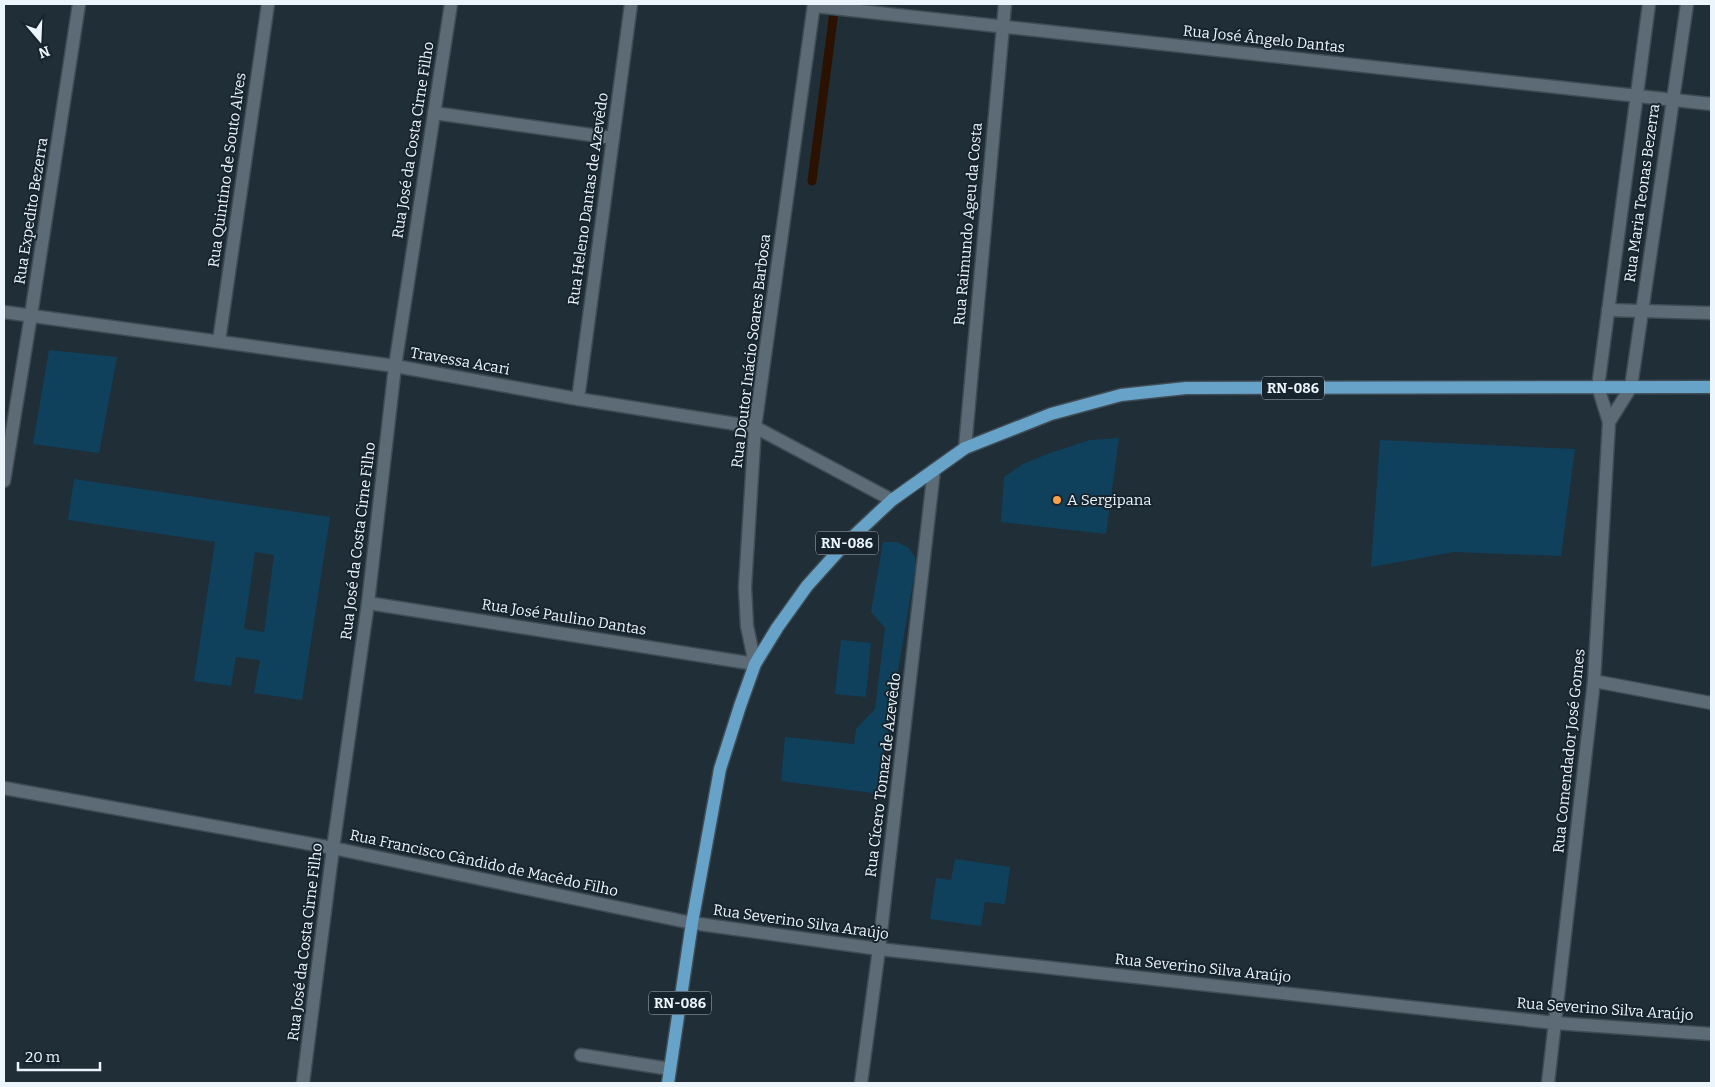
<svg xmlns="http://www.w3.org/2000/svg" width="1715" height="1087" font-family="Bitter,serif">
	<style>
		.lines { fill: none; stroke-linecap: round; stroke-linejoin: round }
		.stream { stroke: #2b1200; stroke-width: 9 }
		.building { fill: #0f415d; fill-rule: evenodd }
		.minor-casing { stroke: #3f4c54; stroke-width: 15 }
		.major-casing { stroke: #3f4c54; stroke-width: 15 }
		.minor { stroke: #5c6b76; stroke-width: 12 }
		.major { stroke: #67a3c8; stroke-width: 12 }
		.poi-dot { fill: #f9a04c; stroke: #17242e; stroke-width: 2 }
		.labels { text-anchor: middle; stroke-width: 4; stroke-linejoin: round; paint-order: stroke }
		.shield { fill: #17242e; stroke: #acb6be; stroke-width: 1 }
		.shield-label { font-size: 14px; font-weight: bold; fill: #ecf5fc }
		.street-label { font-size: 15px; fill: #ecf5fc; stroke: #17242e }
		.poi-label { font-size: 15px; fill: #ecf5fc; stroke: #17242e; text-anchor: start }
	</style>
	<rect width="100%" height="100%" fill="#202e38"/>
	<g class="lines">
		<!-- stream -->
		<path class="stream" d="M812,181L835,4"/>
	</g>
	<!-- building -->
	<g class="building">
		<path d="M49,350L117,357L99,453L33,444Z"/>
		<path d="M1119,438L1106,534L1001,522L1004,477L1023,464L1050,453L1090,440Z"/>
		<path d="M1380,440L1575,449L1561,556L1454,552L1371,567Z"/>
		<path d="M74,479L330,517L302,700L254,693L260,660L236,657L231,686L194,681L215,542L68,520ZM255,552L274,555L264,632L244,629Z"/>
		<path d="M883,542H896L908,547L915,557L916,565L882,764L880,794L781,781L785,737L854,744L856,729L875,709L885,628L871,612Z"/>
		<path d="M841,640L871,643L866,697L835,694Z"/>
		<path d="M955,859L1010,867L1005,904L985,902L981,926L930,919L936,878L951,880Z"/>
	</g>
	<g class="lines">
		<defs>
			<g id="minor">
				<path d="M814,6L1711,104"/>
				<path d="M434,113L613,138"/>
				<path d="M1608,310L1711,313"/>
				<path d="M4,312L395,366L578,399L755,427L892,500"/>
				<path d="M219,341L268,4"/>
				<path d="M578,399L631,4"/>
				<path d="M1609,422L1631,387L1687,4"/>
				<path d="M965,448L1005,4"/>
				<path d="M4,481L31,315L79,4"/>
				<path d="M368,603L755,664L747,626L745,587L755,427L814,4"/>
				<path d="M1594,681L1711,703"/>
				<path d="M4,788L333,848L692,923L879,949L1555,1023L1711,1034"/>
				<path d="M581,1055L670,1069"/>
				<path d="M303,1083L333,848L368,603L395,366L451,4"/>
				<path d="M861,1083L879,949L934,470"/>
				<path d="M1548,1083L1594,681L1609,422L1598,387L1649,4"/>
			</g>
			<path id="major" d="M668,1083L692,923L720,769L740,706L755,664L777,628L807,586L843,546L892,500L965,448L1051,414L1121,395L1186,388L1711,387"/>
		</defs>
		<!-- minor casing -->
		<use href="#minor" class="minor-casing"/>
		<!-- major casing -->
		<use href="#major" class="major-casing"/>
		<!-- minor -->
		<use href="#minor" class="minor"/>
		<!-- major -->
		<use href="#major" class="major"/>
	</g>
	<!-- markers -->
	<circle class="poi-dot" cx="1057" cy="500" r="5"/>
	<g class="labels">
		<!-- shield labels -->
		<g class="shield">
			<rect x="1262" y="376.5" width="62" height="23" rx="4"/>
			<rect x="816" y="531.5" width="62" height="23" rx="4"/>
			<rect x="649" y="991.5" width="62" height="23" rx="4"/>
		</g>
		<g class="shield-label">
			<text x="1293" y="393">RN-086</text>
			<text x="847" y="548">RN-086</text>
			<text x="680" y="1008">RN-086</text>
		</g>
		<!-- street labels -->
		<g class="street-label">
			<text transform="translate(1264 39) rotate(6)" y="5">Rua José Ângelo Dantas</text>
			<text transform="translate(413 140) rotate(-81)" y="5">Rua José da Costa Cirne Filho</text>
			<text transform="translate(227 170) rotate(-82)" y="5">Rua Quintino de Souto Alves</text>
			<text transform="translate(1642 193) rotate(-82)" y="5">Rua Maria Teonas Bezerra</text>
			<text transform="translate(588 199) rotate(-82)" y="5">Rua Heleno Dantas de Azevêdo</text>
			<text transform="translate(31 211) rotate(-81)" y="5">Rua Expedito Bezerra</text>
			<text transform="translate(968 224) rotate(-85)" y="5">Rua Raimundo Ageu da Costa</text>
			<text transform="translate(751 351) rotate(-83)" y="5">Rua Doutor Inácio Soares Barbosa</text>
			<text transform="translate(460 361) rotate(10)" y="5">Travessa Acari</text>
			<text transform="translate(358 541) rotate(-83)" y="5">Rua José da Costa Cirne Filho</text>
			<text transform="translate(564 617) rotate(9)" y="5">Rua José Paulino Dantas</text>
			<text transform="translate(1569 751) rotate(-84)" y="5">Rua Comendador José Gomes</text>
			<text transform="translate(883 775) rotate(-83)" y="5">Rua Cícero Tomaz de Azevêdo</text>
			<text transform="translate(484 863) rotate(12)" y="5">Rua Francisco Cândido de Macêdo Filho</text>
			<text transform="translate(801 922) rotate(8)" y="5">Rua Severino Silva Araújo</text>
			<text transform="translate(305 942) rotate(-83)" y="5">Rua José da Costa Cirne Filho</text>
			<text transform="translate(1203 968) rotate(6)" y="5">Rua Severino Silva Araújo</text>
			<text transform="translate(1605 1009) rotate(4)" y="5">Rua Severino Silva Araújo</text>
		</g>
		<!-- poi labels -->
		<g class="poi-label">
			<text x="1067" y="505">A Sergipana</text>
		</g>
	</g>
	<!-- border -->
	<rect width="1715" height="1087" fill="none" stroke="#ecf5fc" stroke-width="10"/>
	<!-- north arrow -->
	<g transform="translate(40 40) rotate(161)" stroke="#17242e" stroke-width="4" paint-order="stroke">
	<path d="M0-4L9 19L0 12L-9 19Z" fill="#ecf5fc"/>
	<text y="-8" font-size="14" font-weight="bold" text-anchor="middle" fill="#ecf5fc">N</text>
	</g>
	<!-- scale -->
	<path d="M18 1062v8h82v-8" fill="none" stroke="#ecf5fc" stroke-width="2.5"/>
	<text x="25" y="1062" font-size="15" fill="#ecf5fc" stroke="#17242e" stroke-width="4" paint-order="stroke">20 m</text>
</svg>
